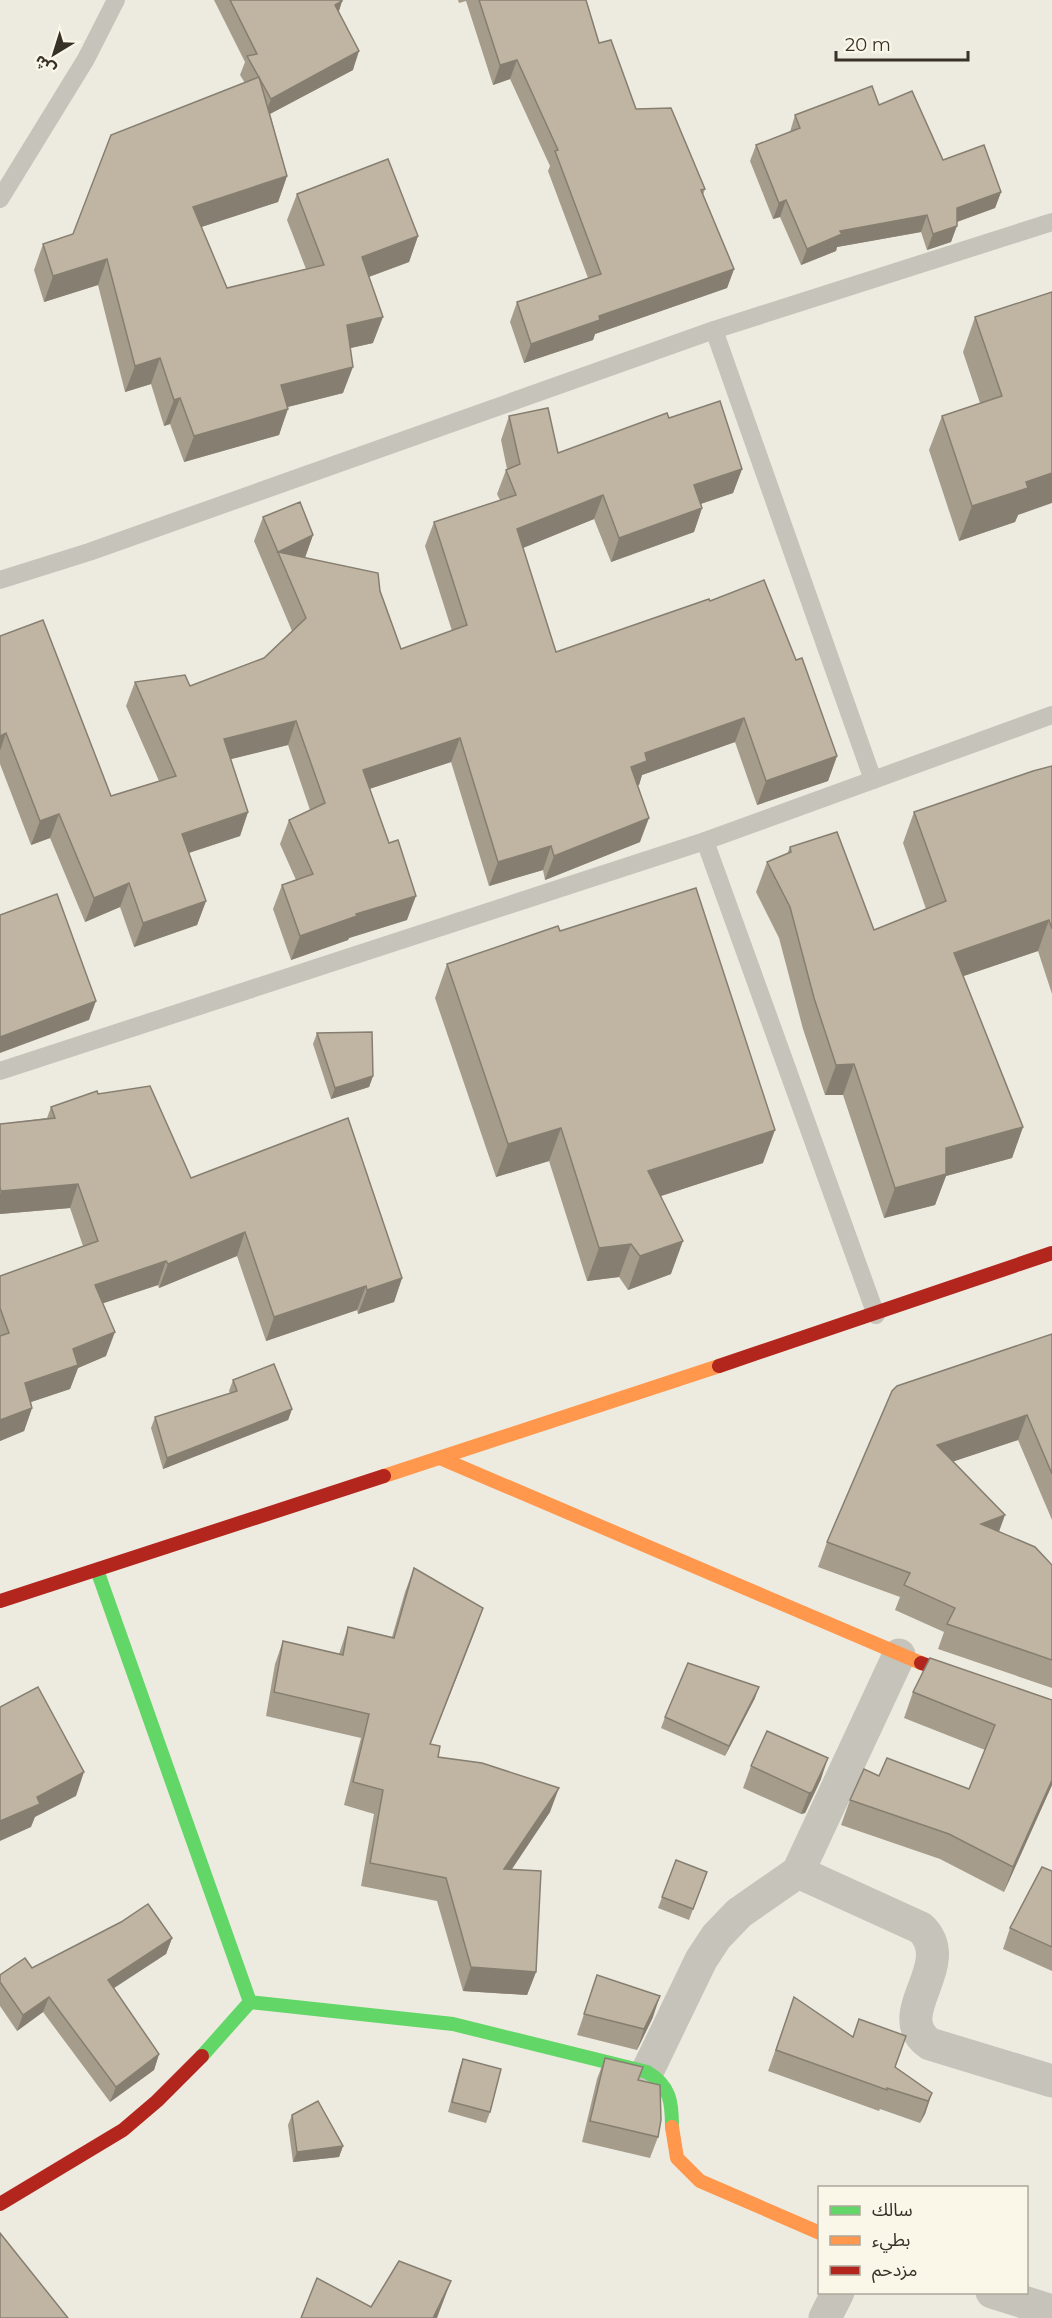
<svg xmlns="http://www.w3.org/2000/svg" width="1052" height="2318" font-family="Montserrat,'Noto Sans Arabic',sans-serif">
	<style>
		.lines { fill: none; stroke-linecap: round; stroke-linejoin: round }
		.lane { stroke: #c6c3ba; stroke-width: 18 }
		.street { stroke: #c6c3ba; stroke-width: 33 }
		.fast { stroke: #63d668; stroke-width: 14 }
		.slow { stroke: #ff974d; stroke-width: 14 }
		.jam { stroke: #b3261e; stroke-width: 14 }
		.wall { fill: #a59c8b }
		.shaded-wall { fill: #867f71 }
		.building { fill: #c0b5a2; stroke: #867f71; stroke-width: 1.5 }
	</style>
	<rect width="100%" height="100%" fill="#edebe0"/>
	<g class="lines">
		<!-- lane -->
		<g class="lane">
			<path d="M0,199L86,59L116,0"/>
			<path d="M714,330L873,780"/>
			<path d="M0,580L89,552L714,330L1052,222"/>
			<path d="M705,841L876,1315"/>
			<path d="M0,1071L705,841L1052,715"/>
		</g>
		<!-- street -->
		<g class="street">
			<path d="M798,1872L921,1928C959,1965 887,2015 930,2044L1052,2081"/>
			<path d="M647,2072L701,1960L716,1937L739,1913L798,1872L899,1655"/>
			<path d="M992,2292L1052,2311"/>
			<path d="M825,2318L838,2292"/>
		</g>
		<!-- fast -->
		<g class="fast">
			<path d="M97,1570L250,2002L202,2056"/>
			<path d="M250,2002L453,2024L647,2072C670,2086 672,2101 672,2127"/>
		</g>
		<!-- slow -->
		<g class="slow">
			<path d="M440,1458L921,1663"/>
			<path d="M384,1476L719,1366"/>
			<path d="M672,2127L677,2158L700,2181L820,2233"/>
		</g>
		<!-- jam -->
		<g class="jam">
			<path d="M719,1366L1052,1253"/>
			<path d="M0,1601L384,1476"/>
			<path d="M921,1663L1052,1708"/>
			<path d="M0,2204L123,2130L157,2101L202,2056"/>
		</g>
	</g>
	<!-- wall -->
	<g class="wall">
		<path d="M214,0H342V1L339,11L353,70L270,114L287,176L278,202L201,227L227,288L306,269L287,220L297,194L418,236L409,262L369,277L373,343L350,348L343,393L287,407L279,435L184,462L170,424L164,426L151,384L125,392L98,285L44,302L34,270L43,244L73,234L245,83L240,75L245,62Z"/>
		<path d="M458,0H586L599,43L636,109L705,189L703,195L734,269L727,288L595,334L593,340L524,363L510,322L517,302L588,278L548,171L550,166L510,79L493,85L466,1L459,3Z"/>
		<path d="M879,105L943,160L1001,192L995,208L957,222L951,242L927,250L921,232L837,247L836,251L801,265L780,217L773,219L750,161L756,145L790,132L795,115Z"/>
		<path d="M1052,292L1018,515L1015,522L959,541L929,450L942,416L980,403L963,352L975,317Z"/>
		<path d="M509,416L558,453L669,418L742,469L733,493L701,504L702,508L694,532L611,562L594,519L523,548L556,652L710,601L796,660L837,756L828,781L757,805L735,742L642,775L639,785H638L640,842L545,880L543,870L489,886L451,762L369,789L407,920L349,938L348,940L291,960L273,909L282,885L296,880L280,844L289,820L310,810L288,745L231,759L248,812L240,836L189,853L206,901L197,925L134,947L120,907L85,922L50,838L31,845L0,764V636L111,796L159,781L126,706L135,682L190,686L264,658L292,631L254,541L263,517L313,535L305,558L380,591L401,649L452,631L425,546L434,522L500,500L497,494L506,470L507,469L501,440Z"/>
		<path d="M1052,766V994L1038,951L963,976L1023,1127L1012,1158L946,1176L935,1205L884,1218L843,1095H825L803,1029L779,938L756,892L767,862L787,854L790,847L874,930L926,909L903,843L914,812Z"/>
		<path d="M560,931L763,1163L661,1196L671,1274L628,1290L619,1277L587,1281L549,1161L496,1177L435,998L447,964Z"/>
		<path d="M317,1033L373,1076L369,1087L331,1099L313,1044Z"/>
		<path d="M98,1094L191,1178L402,1278L394,1302L358,1314L357,1310L266,1341L237,1256L159,1288L158,1285L103,1303L106,1356L78,1368L70,1389L31,1402L32,1408L24,1431L0,1441V1276L83,1246L70,1208L0,1214V1124L47,1118L51,1107Z"/>
		<path d="M1052,1334V1520L1018,1440L953,1461L999,1532L1052,1565V1688L938,1649L944,1632L895,1610L900,1597L818,1567L827,1542Z"/>
		<path d="M233,1380L292,1409L288,1420L163,1469L151,1428L155,1417L230,1393L229,1391Z"/>
		<path d="M414,1568L483,1608L430,1744L438,1757L550,1812L511,1870L536,1972L527,1995L463,1991L437,1901L361,1886L374,1814L344,1805L361,1738L266,1716L275,1664L283,1641L339,1654L348,1627L392,1637L405,1592Z"/>
		<path d="M913,1692L1052,1700V1785L1004,1892L940,1859L841,1825L850,1800L879,1776L969,1789L985,1750L904,1718Z"/>
		<path d="M755,1698L725,1756L661,1728L665,1717Z"/>
		<path d="M751,1766L821,1779L805,1813L801,1814L743,1788Z"/>
		<path d="M676,1860L707,1872L689,1920L658,1908Z"/>
		<path d="M1052,1871V1971L1003,1949L1010,1928Z"/>
		<path d="M172,1938L166,1954L113,1988L159,2054L154,2070L110,2102L43,2012L17,2031L0,2006V1975Z"/>
		<path d="M597,1975L653,2017L637,2050L577,2035Z"/>
		<path d="M794,1997L932,2093L925,2114L920,2123L880,2109L879,2111L768,2071Z"/>
		<path d="M605,2058L638,2080L658,2137L650,2158L582,2142L597,2079Z"/>
		<path d="M463,2059L490,2112L486,2123L448,2112L459,2070Z"/>
		<path d="M292,2115L343,2146L339,2157L293,2162L288,2125Z"/>
	</g>
	<!-- shaded-wall -->
	<g class="shaded-wall">
		<path d="M342,1L336,20L335,5Z"/>
		<path d="M359,51L353,70L264,117L271,99Z"/>
		<path d="M517,60L510,79L493,85L500,65Z"/>
		<path d="M287,176L278,202L183,233L193,207Z"/>
		<path d="M1001,192L995,208L951,224L957,208Z"/>
		<path d="M786,200L780,217L773,219L779,203Z"/>
		<path d="M927,215L921,232L837,247L836,251L801,265L807,249L840,231Z"/>
		<path d="M957,226L951,242L927,250L933,234Z"/>
		<path d="M418,236L409,262L352,283L362,257Z"/>
		<path d="M107,259L98,285L44,302L53,276Z"/>
		<path d="M734,269L727,288L595,334L593,340L524,363L531,344L599,316Z"/>
		<path d="M383,317L373,343L338,351L347,325Z"/>
		<path d="M160,358L151,384L125,392L135,366Z"/>
		<path d="M353,367L343,393L272,411L281,385Z"/>
		<path d="M180,398L170,424L164,426L174,400Z"/>
		<path d="M288,409L279,435L184,462L194,436Z"/>
		<path d="M742,469L733,493L685,509L694,485Z"/>
		<path d="M1052,473V503L1018,515L1015,522L959,541L972,506L1026,482Z"/>
		<path d="M603,495L594,519L508,554L517,529Z"/>
		<path d="M702,508L694,532L611,562L619,538Z"/>
		<path d="M313,535L304,560L278,552Z"/>
		<path d="M744,718L735,742L642,775L639,785L622,791L631,767L645,753Z"/>
		<path d="M296,721L288,745L215,763L224,739Z"/>
		<path d="M6,733L0,751V736Z"/>
		<path d="M460,738L451,762L354,794L363,770Z"/>
		<path d="M837,756L828,781L757,805L766,781Z"/>
		<path d="M248,812L240,836L173,858L182,834Z"/>
		<path d="M59,814L50,838L31,845L40,821Z"/>
		<path d="M649,818L640,842L545,880L554,856Z"/>
		<path d="M551,846L543,870L489,886L498,862Z"/>
		<path d="M129,883L120,907L85,922L94,898Z"/>
		<path d="M416,896L407,920L349,938L348,940L291,960L300,936L356,914Z"/>
		<path d="M206,901L197,925L134,947L143,923Z"/>
		<path d="M1049,920L1038,951L943,983L954,953Z"/>
		<path d="M96,1001L89,1020L0,1053V1037Z"/>
		<path d="M854,1064L843,1095H825L836,1065Z"/>
		<path d="M373,1076L369,1087L331,1099L335,1088Z"/>
		<path d="M1023,1127L1012,1158L946,1176L935,1205L884,1218L895,1188L946,1148Z"/>
		<path d="M561,1128L549,1161L496,1177L508,1144Z"/>
		<path d="M775,1130L763,1163L636,1204L648,1171Z"/>
		<path d="M78,1184L70,1208L0,1214V1194L1,1191Z"/>
		<path d="M245,1232L237,1256L159,1288L168,1264Z"/>
		<path d="M683,1241L671,1274L628,1290L640,1256Z"/>
		<path d="M631,1244L619,1277L587,1281L599,1248Z"/>
		<path d="M166,1261L158,1285L86,1309L95,1285Z"/>
		<path d="M402,1278L394,1302L358,1314L367,1290Z"/>
		<path d="M366,1286L357,1310L266,1341L274,1317Z"/>
		<path d="M115,1332L106,1356L78,1368L70,1389L16,1407L25,1383L73,1349Z"/>
		<path d="M32,1408L24,1431L0,1441V1420Z"/>
		<path d="M292,1409L288,1420L163,1469L167,1458Z"/>
		<path d="M1027,1415L1018,1440L928,1470L937,1445Z"/>
		<path d="M1005,1515L996,1540L981,1524Z"/>
		<path d="M483,1608L475,1631L421,1768L430,1744Z"/>
		<path d="M759,1687L755,1698L725,1756L729,1746Z"/>
		<path d="M828,1758L821,1779L805,1813L801,1814L809,1793Z"/>
		<path d="M84,1772L76,1796L35,1817L31,1827L0,1841V1821L37,1797Z"/>
		<path d="M1052,1780V1785L1004,1892L1013,1867Z"/>
		<path d="M559,1788L550,1812L496,1893L504,1869Z"/>
		<path d="M172,1938L166,1954L102,1996L108,1980Z"/>
		<path d="M471,1967L536,1972L527,1995L463,1991Z"/>
		<path d="M660,1996L653,2017L637,2050L644,2029Z"/>
		<path d="M49,1997L43,2012L17,2031L23,2015Z"/>
		<path d="M159,2054L154,2070L110,2102L116,2087Z"/>
		<path d="M932,2093L925,2114L920,2123L928,2101Z"/>
		<path d="M343,2146L339,2157L293,2162L297,2152Z"/>
		<path d="M451,2281L437,2318H433Z"/>
	</g>
	<!-- building -->
	<g class="building">
		<path d="M230,0H342V1L335,5L359,51L271,99L247,56L257,54Z"/>
		<path d="M479,0H586L599,43L611,40L636,109L671,108L705,189L701,190L734,269L599,316L600,320L531,344L517,302L601,274L555,151L558,150L517,60L500,65Z"/>
		<path d="M259,77L287,176L193,207L227,288L324,265L297,194L388,159L418,236L362,257L383,317L347,325L353,367L281,385L288,409L194,436L180,398L174,400L160,358L135,366L107,259L53,276L43,244L73,234L111,135Z"/>
		<path d="M872,86L879,105L912,91L943,160L984,145L1001,192L957,208V226L933,234L927,215L840,231L842,234L807,249L786,200L779,203L756,145L800,128L795,115Z"/>
		<path d="M1052,292V473L1026,482L1028,488L972,506L942,416L1002,396L975,317Z"/>
		<path d="M720,401L742,469L694,485L702,508L619,538L603,495L517,529L556,652L709,599L710,601L764,580L796,660L802,658L837,756L766,781L744,718L645,753L647,761L631,767L649,818L554,856L551,846L498,862L460,738L363,770L389,843L398,840L416,896L356,914L357,916L300,936L282,885L313,874L289,820L325,803L296,721L224,739L248,812L182,834L206,901L143,923L129,883L94,898L59,814L40,821L6,733L0,736V636L43,620L111,796L176,776L135,682L185,675L190,686L264,658L306,618L263,517L300,502L313,535L278,552L378,573L380,591L401,649L467,625L434,522L516,495L506,470L520,464L509,416L548,408L558,453L667,413L669,418Z"/>
		<path d="M1052,766V929L1049,920L954,953L1023,1127L946,1148V1174L895,1188L854,1064L836,1065L814,998L790,907L767,862L791,852L790,847L837,832L874,930L946,901L914,812L1033,771Z"/>
		<path d="M696,888L775,1130L648,1171L683,1241L640,1256L631,1244L599,1248L561,1128L508,1144L447,964L558,926L560,931Z"/>
		<path d="M57,894L96,1001L0,1037V915Z"/>
		<path d="M372,1032L373,1076L335,1088L317,1033Z"/>
		<path d="M150,1086L191,1178L348,1118L402,1278L367,1290L366,1286L274,1317L245,1232L168,1264L166,1261L95,1285L115,1332L73,1349L78,1365L25,1383L32,1408L0,1420V1336L9,1333L0,1308V1276L98,1241L78,1184L1,1191L0,1188V1124L55,1118L51,1107L97,1091L98,1094Z"/>
		<path d="M1052,1334V1474L1027,1415L937,1445L1005,1515L981,1524L1035,1547L1052,1565V1660L947,1624L955,1608L904,1585L910,1573L827,1542L892,1391L897,1386Z"/>
		<path d="M274,1364L292,1409L167,1458L155,1417L237,1391L233,1380Z"/>
		<path d="M414,1568L483,1608L430,1744L440,1746L438,1757L482,1763L559,1788L504,1869L541,1871L536,1972L471,1967L446,1878L370,1863L383,1790L353,1782L369,1714L274,1692L283,1641L343,1655L348,1627L394,1638Z"/>
		<path d="M930,1658L1052,1700V1780L1013,1867L949,1834L850,1800L864,1769L879,1776L887,1758L969,1789L995,1725L913,1692Z"/>
		<path d="M688,1663L759,1687L729,1746L665,1717Z"/>
		<path d="M38,1687L84,1772L37,1797L40,1804L0,1821V1707Z"/>
		<path d="M767,1731L828,1758L812,1792L809,1793L751,1766Z"/>
		<path d="M676,1860L707,1872L693,1909L662,1897Z"/>
		<path d="M1042,1867L1052,1871V1947L1010,1928Z"/>
		<path d="M148,1904L172,1938L108,1980L159,2054L116,2087L49,1997L23,2015L0,1982V1975L25,1958L32,1968L121,1922Z"/>
		<path d="M597,1975L660,1996L644,2029L584,2014Z"/>
		<path d="M794,1997L853,2037L859,2019L906,2036L895,2067L932,2093L928,2101L887,2088V2090L776,2050Z"/>
		<path d="M605,2058L643,2067L638,2080L660,2085L661,2120L658,2137L590,2121Z"/>
		<path d="M463,2059L501,2069L490,2112L452,2102Z"/>
		<path d="M318,2101L343,2146L297,2152L292,2115Z"/>
		<path d="M0,2233L68,2318H0Z"/>
		<path d="M399,2261L451,2281L433,2318H301L317,2278L371,2307Z"/>
	</g>
	<!-- legend -->
	<rect x="818" y="2186" width="210" height="108" fill="#faf7e8" stroke="#aca89b" stroke-width="1.5"/>
	<rect x="830" y="2206" width="30" height="9" fill="#63d668" stroke="#aca89b" stroke-width="1.5"/>
	<text x="872" y="2216" font-size="18" fill="#373128">سالك</text>
	<rect x="830" y="2236" width="30" height="9" fill="#ff974d" stroke="#aca89b" stroke-width="1.5"/>
	<text x="872" y="2246" font-size="18" fill="#373128">بطيء</text>
	<rect x="830" y="2266" width="30" height="9" fill="#b3261e" stroke="#aca89b" stroke-width="1.5"/>
	<text x="872" y="2276" font-size="18" fill="#373128">مزدحم</text>
	<!-- north arrow -->
	<g transform="translate(54 54) rotate(218)" stroke="#faf7e8" stroke-width="4.5" paint-order="stroke">
	<path d="M0-4.5L10 22L0 15L-10 22Z" fill="#373128"/>
	<text y="-9" font-size="16" font-weight="bold" text-anchor="middle" fill="#373128">ش</text>
	</g>
	<!-- scale -->
	<path d="M836 51v9h132v-9" fill="none" stroke="#373128" stroke-width="3"/>
	<text x="845" y="51" font-size="18" fill="#373128" stroke="#faf7e8" stroke-width="4.5" paint-order="stroke">20 m</text>
</svg>
